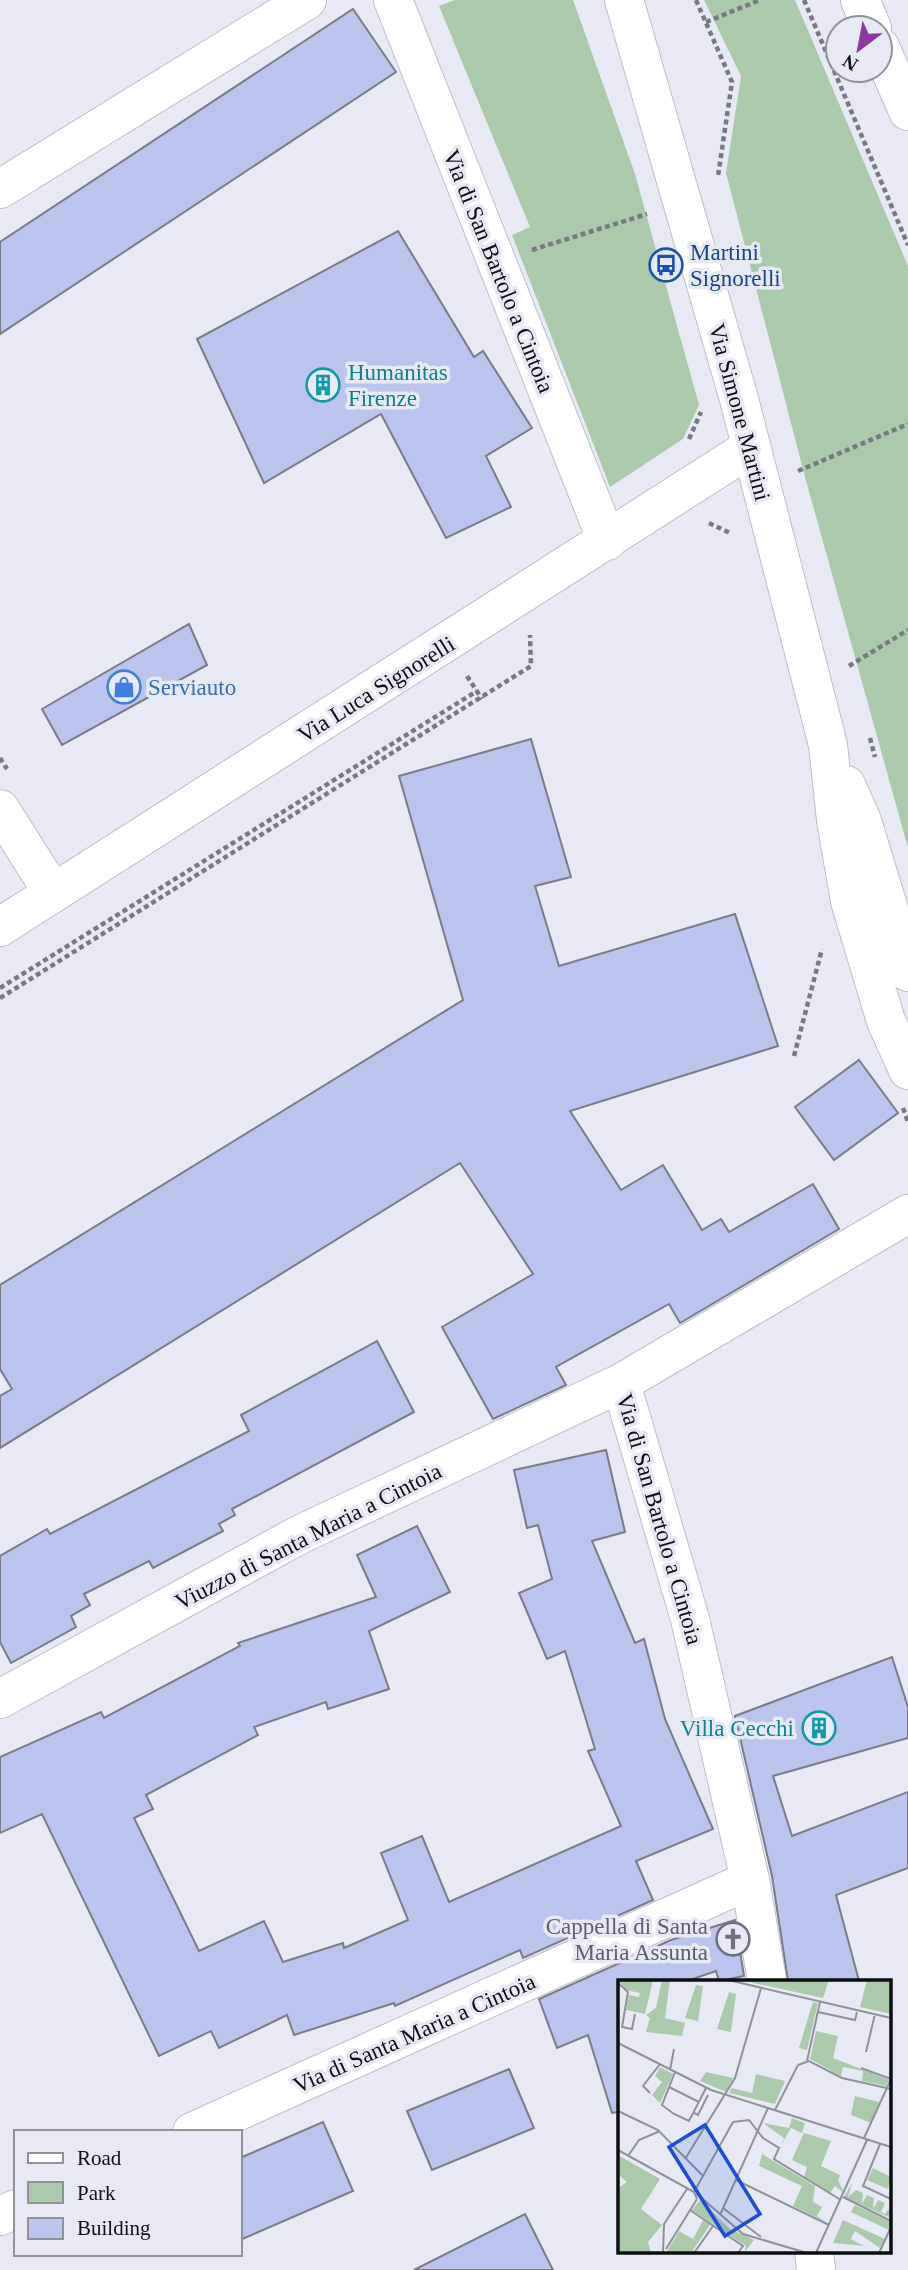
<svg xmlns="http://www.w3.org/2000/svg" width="908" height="2270" font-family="'Times New Roman',serif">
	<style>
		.green { fill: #aacaab }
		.building { fill: #bbc4ec; stroke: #7a7c87; stroke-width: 2 }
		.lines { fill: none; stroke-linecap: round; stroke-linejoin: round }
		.minor-casing { stroke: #bdbfcb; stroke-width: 40 }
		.path { stroke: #787a81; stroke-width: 4.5; stroke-dasharray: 5 3.5; stroke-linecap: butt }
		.minor { stroke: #fff; stroke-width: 38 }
		.labels { text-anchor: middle; stroke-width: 7; stroke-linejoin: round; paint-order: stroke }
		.transit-label { font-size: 23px; fill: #164399; stroke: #e7eaf5; text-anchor: start }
		.street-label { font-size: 23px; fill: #0d0e11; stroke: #e7eaf5 }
		.culture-label { font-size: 23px; fill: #0d838f; stroke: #e7eaf5; text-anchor: start }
		.shop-label { font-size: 23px; fill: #366cbe; stroke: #e7eaf5; text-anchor: start }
		.worship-label { font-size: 23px; fill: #5b616d; stroke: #e7eaf5; text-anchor: end }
		.inset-road { fill: none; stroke: #90929a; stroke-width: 2 }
		.view { fill: #1d4ed8; fill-opacity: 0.15; stroke: #1d4ed8; stroke-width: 3.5 }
		.inset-edge { fill: none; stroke: #0d0e11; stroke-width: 3.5 }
	</style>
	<rect width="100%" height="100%" fill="#e7eaf5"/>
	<!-- green -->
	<g class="green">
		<path d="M455,0H573L635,174L699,405L683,439L610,487L512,235L530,227L439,6Z"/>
		<path d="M704,0H795L908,266V848L805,477L726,173L741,76Z"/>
	</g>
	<!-- building -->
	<g class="building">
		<path d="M353,9L396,72L0,334V242Z"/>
		<path d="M398,231L474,357L483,351L532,428L486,456L511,507L446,538L381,414L264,483L197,339Z"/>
		<path d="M189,624L207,665L62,745L42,709Z"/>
		<path d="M531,739L571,877L535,886L559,966L735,914L778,1046L570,1111L621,1190L663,1165L702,1230L721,1219L729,1232L813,1184L839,1229L680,1323L669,1304L556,1367L566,1385L493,1419L442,1327L533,1274L460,1163L0,1448V1396L12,1389L0,1369V1285L463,1000L399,776Z"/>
		<path d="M859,1060L898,1113L834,1160L795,1107Z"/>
		<path d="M377,1341L414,1412L232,1509L235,1515L219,1524L223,1531L153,1568L149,1561L84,1594L90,1605L71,1616L76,1627L11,1663L0,1642V1556L47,1529L50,1534L249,1431L241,1415Z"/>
		<path d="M606,1450L625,1532L592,1541L635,1643L644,1639L665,1719L713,1829L636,1861L653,1900L523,1958L520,1950L395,2006L394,2003L294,2035L287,2015L219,2048L211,2031L159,2056L42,1814L0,1833V1757L101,1712L104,1718L240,1646L238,1643L376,1597L357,1555L417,1526L450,1592L369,1631L389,1689L328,1709L326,1702L254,1727L258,1735L146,1795L153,1809L134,1818L199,1951L264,1921L283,1962L343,1943L344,1948L408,1920L381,1853L422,1836L449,1902L621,1826L588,1751L595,1749L565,1651L547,1659L519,1593L552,1579L538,1525L527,1528L514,1470Z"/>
		<path d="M892,1657L908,1707V1738L773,1776L792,1836L908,1792V1868L836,1895L859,1981H788L772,1876L735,1716Z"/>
		<path d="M735,1920L744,1976L719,1981L716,1971L687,1981H619V2112L612,2113L588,2035L557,2048L539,1999L671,1940Z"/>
		<path d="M509,2069L534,2128L432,2170L407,2111Z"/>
		<path d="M323,2122L353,2191L240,2240V2158Z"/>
		<path d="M525,2214L553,2270H414Z"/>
	</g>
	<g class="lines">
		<defs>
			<g id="minor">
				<path d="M393,0L607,541"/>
				<path d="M624,0L739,399L828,745L836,820L850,901L886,1021L908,1070"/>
				<path d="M860,0L872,28"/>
				<path d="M880,47L908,111"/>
				<path d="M0,189L307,0"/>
				<path d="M846,785L862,821L908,972"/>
				<path d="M0,809L53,893"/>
				<path d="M0,927L750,448"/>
				<path d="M621,1383L690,1619L750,1880L767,1981"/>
				<path d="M0,1699L299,1535L621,1383L908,1214"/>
				<path d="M192,2132L750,1880"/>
				<path d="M0,2216L16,2209"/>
				<path d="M814,2251L816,2270"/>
			</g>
		</defs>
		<!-- minor casing -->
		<use href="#minor" class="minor-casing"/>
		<!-- path -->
		<g class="path">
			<path d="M696,0L732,82L718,176"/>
			<path d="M804,0L908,245"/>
			<path d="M706,22L760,0"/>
			<path d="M532,250L647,214"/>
			<path d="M689,439L701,412"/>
			<path d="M798,471L908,424"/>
			<path d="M709,523L732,534"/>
			<path d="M849,666L908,630"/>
			<path d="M467,676L482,699"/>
			<path d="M870,738L875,757"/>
			<path d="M0,758L7,769"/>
			<path d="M0,988L477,691"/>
			<path d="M0,998L531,666L530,635"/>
			<path d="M794,1056L822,949"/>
			<path d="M903,1108L908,1122"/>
		</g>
		<!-- minor -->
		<use href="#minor" class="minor"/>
	</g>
	<!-- icons -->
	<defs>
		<symbol id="bus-ring" viewBox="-11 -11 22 22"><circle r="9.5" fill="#e7eaf5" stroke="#1a4fb4" stroke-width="1.5"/><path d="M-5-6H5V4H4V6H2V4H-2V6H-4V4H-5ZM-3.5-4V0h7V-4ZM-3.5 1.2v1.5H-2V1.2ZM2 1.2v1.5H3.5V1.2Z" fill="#1a4fb4"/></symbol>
		<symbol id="building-ring" viewBox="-11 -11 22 22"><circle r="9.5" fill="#e7eaf5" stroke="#0f9aa8" stroke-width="1.5"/><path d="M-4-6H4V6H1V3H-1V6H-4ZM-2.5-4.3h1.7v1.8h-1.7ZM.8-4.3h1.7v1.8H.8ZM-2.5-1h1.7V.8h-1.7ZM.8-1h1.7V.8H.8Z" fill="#0f9aa8"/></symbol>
		<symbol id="shop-ring" viewBox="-11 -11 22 22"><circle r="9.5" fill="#e7eaf5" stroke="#3f7fe0" stroke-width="1.5"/><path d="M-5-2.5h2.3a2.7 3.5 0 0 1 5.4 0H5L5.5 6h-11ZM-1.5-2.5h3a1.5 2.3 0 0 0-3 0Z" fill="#3f7fe0"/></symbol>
		<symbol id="church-ring" viewBox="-11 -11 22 22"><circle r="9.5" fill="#e7eaf5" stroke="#6b7280" stroke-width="1.5"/><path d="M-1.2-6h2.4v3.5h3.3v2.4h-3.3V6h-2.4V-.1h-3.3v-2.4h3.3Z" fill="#6b7280"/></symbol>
	</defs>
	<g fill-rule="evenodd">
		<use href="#bus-ring" x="647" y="246" width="38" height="38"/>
		<use href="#building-ring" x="304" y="366" width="38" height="38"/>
		<use href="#shop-ring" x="105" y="668" width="38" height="38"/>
		<use href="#building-ring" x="800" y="1709" width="38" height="38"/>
		<use href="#church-ring" x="714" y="1920" width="38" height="38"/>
	</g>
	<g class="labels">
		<!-- transit labels -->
		<g class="transit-label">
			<text x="690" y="260">Martini<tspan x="690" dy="26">Signorelli</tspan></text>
		</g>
		<!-- street labels -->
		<g class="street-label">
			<text transform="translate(499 271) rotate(68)" y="8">Via di San Bartolo a Cintoia</text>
			<text transform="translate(740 412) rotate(75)" y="8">Via Simone Martini</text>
			<text transform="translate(376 689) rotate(-32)" y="8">Via Luca Signorelli</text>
			<text transform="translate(660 1519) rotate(74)" y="8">Via di San Bartolo a Cintoia</text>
			<text transform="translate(308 1536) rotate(-27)" y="8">Viuzzo di Santa Maria a Cintoia</text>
			<text transform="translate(414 2033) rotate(-24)" y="8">Via di Santa Maria a Cintoia</text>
		</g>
		<!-- culture labels -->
		<g class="culture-label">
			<text x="348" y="380">Humanitas<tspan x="348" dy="26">Firenze</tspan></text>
			<text x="794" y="1736" text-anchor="end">Villa Cecchi</text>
		</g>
		<!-- shop labels -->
		<g class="shop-label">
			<text x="148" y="695">Serviauto</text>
		</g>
		<!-- worship labels -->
		<g class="worship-label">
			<text x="708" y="1934">Cappella di Santa<tspan x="708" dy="26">Maria Assunta</tspan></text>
		</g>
	</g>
	<!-- overview -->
	<g transform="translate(618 1980)">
		<rect width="273" height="273" fill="#e7eaf5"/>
		<path d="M0,0H35L27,34L8,30L11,15L21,17L22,13L8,10ZM44,0H52L47,38L67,43L64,56L28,52L32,38L28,35L38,28ZM122,0H211L205,18ZM249,0H273V34L242,27ZM78,5L85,6L80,41L67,38ZM111,12L118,14L113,52L99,49ZM195,22L200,23L189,70L181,68ZM198,51L220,56L215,78L271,100L268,106L244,101L245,91L225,87L223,96L192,79ZM42,87L55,94L42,123L34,115L44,102L37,96ZM88,92L115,98L108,112L82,101ZM138,94L167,101L157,124L111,113L114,108L134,113ZM237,116L261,122L253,143L233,135ZM174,138L187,143L184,153L173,148L162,167L166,158L145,143L171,148ZM186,153L213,161L203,186L222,195L220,200L226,213L217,206L212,213L186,197L189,187L174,180ZM144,174L197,206L195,222L204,227L199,236L208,242L175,226L184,206L141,186ZM0,175L42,199L23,229L44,245L30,262L33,273H0V208L9,202L0,194ZM255,188L273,197L270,209L249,200ZM234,203L230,217L238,210L245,213L244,224L249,215L256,218L255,229L260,220L267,223L263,232L267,234L273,226V238L226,217ZM82,220L112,249L136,260L126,273L128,266L74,230ZM237,225L273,242L271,250L233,232ZM85,240L92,245L73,273H48L61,251L75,259ZM225,240L267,259L262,268L237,251L233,259L246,266L215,263Z" fill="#aacaab"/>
		<path class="inset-road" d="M110,0L273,38M0,3L10,12L4,47L14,49L17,34M200,32L237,40L239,32M0,63L93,110L273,167M248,72L257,34M189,81L202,22M180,85L191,81L224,98L273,109M243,88L273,99M52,90L56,69M57,92L44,125L56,134L71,141L88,108M51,107L81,122M32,113L25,106L42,84M157,130L180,85M0,131L40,150L84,195M76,133L80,135L90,115M115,142L131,140L145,158L161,168L156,179L223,220M246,158L273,99M262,164L245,206L273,219M0,170L76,212L79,219M10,176L21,160L42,151M67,179L117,98L143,8M118,200L211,245M76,212L115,142M79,214L125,254L189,273M225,217L273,241M105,228L143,257M72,230L125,266L120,273M102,235L150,128M48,269L79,219M45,272L46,244L69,209M76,273L95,246M198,273L249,160M261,273L273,247"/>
		<path class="view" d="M87,145L142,234L107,256L51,167Z"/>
		<rect width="273" height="273" class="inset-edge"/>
	</g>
	<!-- legend -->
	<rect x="14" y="2130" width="228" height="126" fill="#e7eaf5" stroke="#90929a" stroke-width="2"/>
	<rect x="28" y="2153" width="35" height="10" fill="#ffffff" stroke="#90929a" stroke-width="2"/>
	<text x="77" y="2165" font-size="21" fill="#0d0e11">Road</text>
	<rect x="28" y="2182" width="35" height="21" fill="#aacaab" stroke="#90929a" stroke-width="2"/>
	<text x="77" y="2200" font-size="21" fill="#0d0e11">Park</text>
	<rect x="28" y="2218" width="35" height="21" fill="#bbc4ec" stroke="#90929a" stroke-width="2"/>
	<text x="77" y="2235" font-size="21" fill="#0d0e11">Building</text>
	<!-- north arrow -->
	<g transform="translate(859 49) rotate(212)"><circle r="33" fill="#e7eaf5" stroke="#90929a" stroke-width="2"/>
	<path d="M0-5L12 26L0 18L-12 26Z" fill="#8f38a4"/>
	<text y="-10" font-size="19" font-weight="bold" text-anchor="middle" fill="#0d0e11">N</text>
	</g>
</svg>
